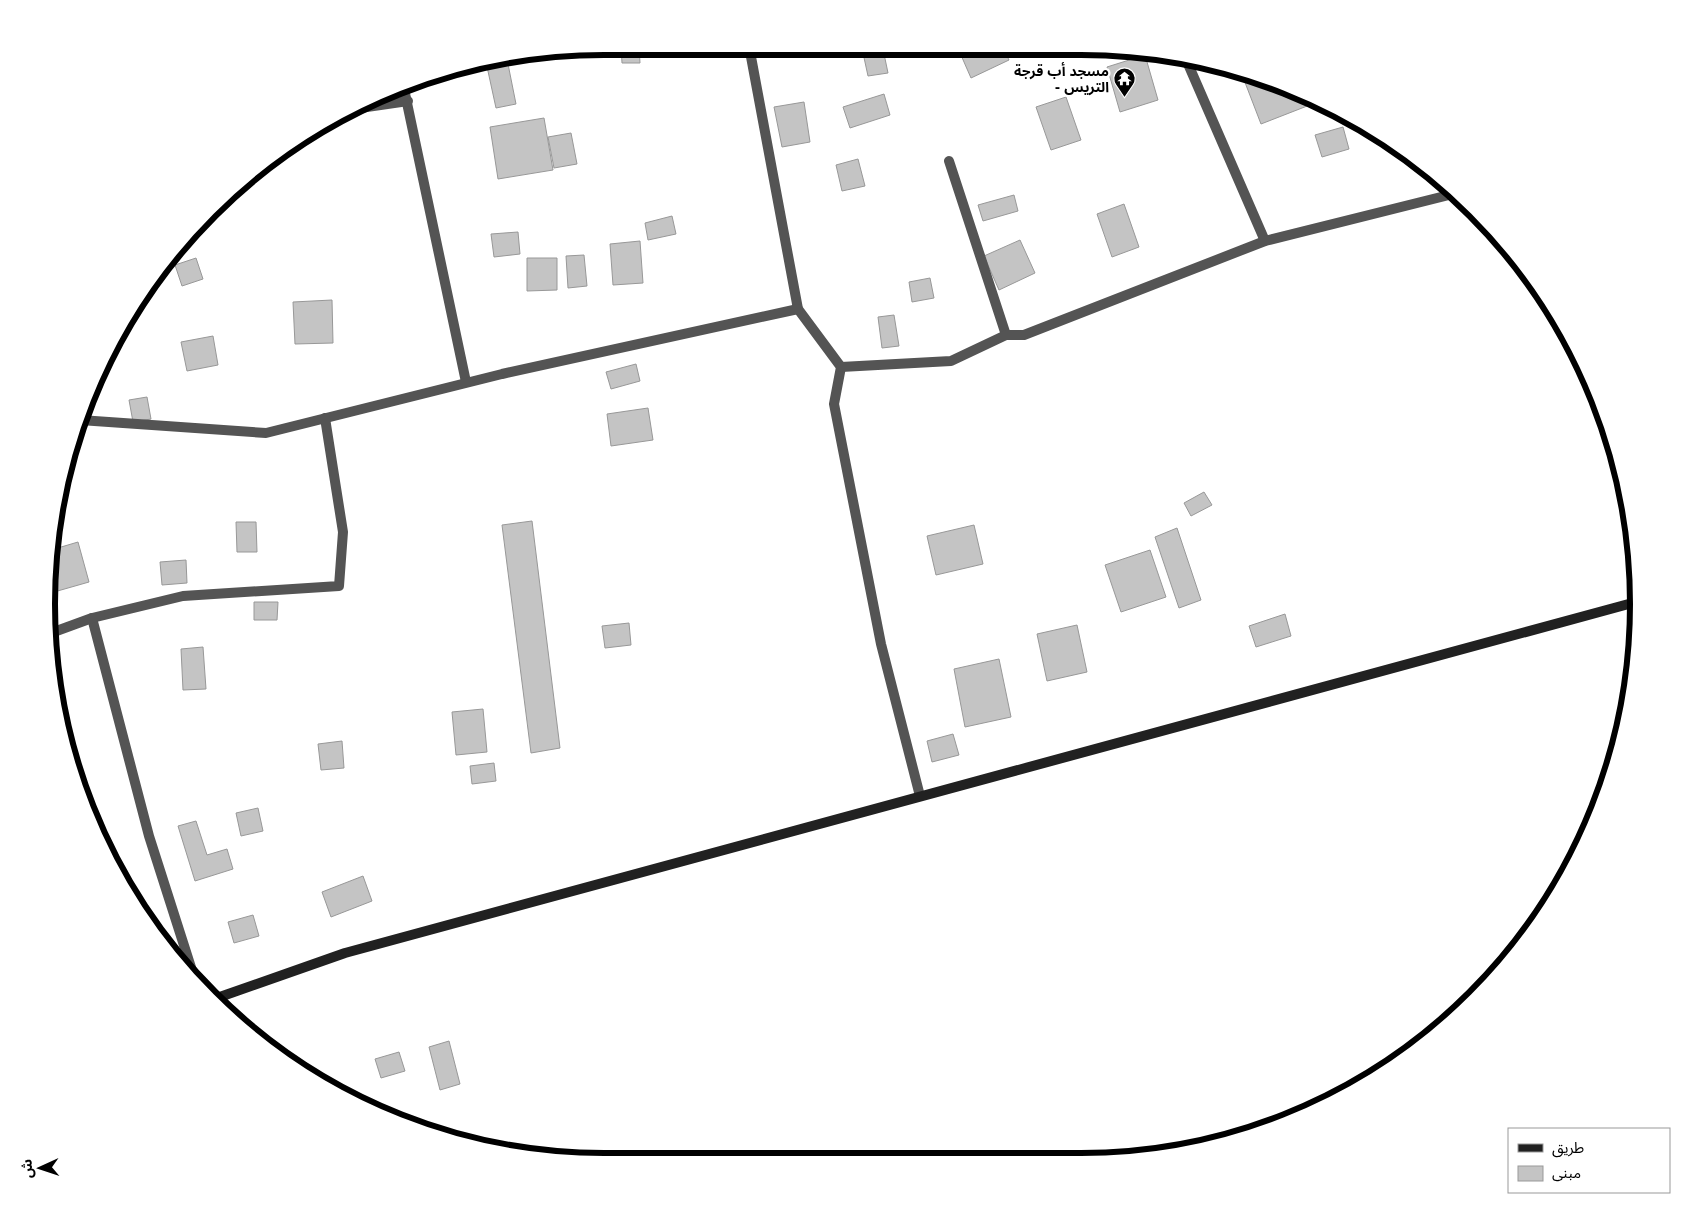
<svg xmlns="http://www.w3.org/2000/svg" width="1685" height="1208" font-family="Montserrat,'Noto Sans Arabic',sans-serif">
	<style>
		.building { fill: #c4c4c4; stroke: #989898 }
		.lines { fill: none; stroke-linecap: round; stroke-linejoin: round }
		.street { stroke: #545454; stroke-width: 10 }
		.secondary { stroke: #212121; stroke-width: 10 }
		.labels { text-anchor: middle; stroke-width: 4.5; stroke-linejoin: round; paint-order: stroke }
		.poi-label { font-size: 14px; font-weight: bold; fill: #000; stroke: #fff; text-anchor: end }
		.rim { fill: none; stroke: #000; stroke-width: 6 }
	</style>
	<rect width="100%" height="100%" fill="#fff"/>
	<!-- building -->
	<g class="building">
		<path d="M621,46H639L640,63H622Z"/>
		<path d="M957,46H1002L1009,60L971,78Z"/>
		<path d="M883,49L888,73L868,76L863,53Z"/>
		<path d="M1145,55L1158,100L1120,112L1107,67Z"/>
		<path d="M507,59L516,104L496,108L486,62Z"/>
		<path d="M1241,72L1294,89L1320,101L1261,124Z"/>
		<path d="M884,94L890,115L850,128L843,107Z"/>
		<path d="M1066,97L1081,140L1051,150L1036,107Z"/>
		<path d="M804,102L810,142L782,147L774,107Z"/>
		<path d="M544,118L553,170L498,179L490,127Z"/>
		<path d="M1343,127L1349,149L1322,157L1315,135Z"/>
		<path d="M571,133L577,164L554,168L548,137Z"/>
		<path d="M858,159L865,186L842,191L836,165Z"/>
		<path d="M1014,195L1018,211L983,221L978,205Z"/>
		<path d="M1124,204L1139,247L1112,257L1097,214Z"/>
		<path d="M672,216L676,234L648,240L645,223Z"/>
		<path d="M518,232L520,254L494,257L491,234Z"/>
		<path d="M1020,240L1035,273L999,290L984,256Z"/>
		<path d="M640,241L643,283L613,285L610,244Z"/>
		<path d="M584,255L587,286L568,288L566,256Z"/>
		<path d="M196,258L203,279L182,286L175,265Z"/>
		<path d="M527,258H557V290L527,291Z"/>
		<path d="M930,278L934,298L912,302L909,282Z"/>
		<path d="M332,300L333,343L295,344L293,302Z"/>
		<path d="M894,315L899,346L882,348L878,317Z"/>
		<path d="M213,336L218,365L187,371L181,342Z"/>
		<path d="M636,364L640,381L611,389L606,372Z"/>
		<path d="M147,397L151,419L133,422L129,400Z"/>
		<path d="M648,408L653,440L611,446L607,414Z"/>
		<path d="M1204,492L1212,505L1191,516L1184,503Z"/>
		<path d="M532,521L560,748L531,753L502,525Z"/>
		<path d="M236,522H256L257,552H237Z"/>
		<path d="M974,525L983,564L936,575L927,536Z"/>
		<path d="M1177,528L1201,600L1179,608L1155,537Z"/>
		<path d="M78,542L89,582L54,592L51,580V550Z"/>
		<path d="M1150,550L1166,597L1121,612L1105,565Z"/>
		<path d="M186,560L187,583L162,585L160,562Z"/>
		<path d="M254,602H278L277,620H254Z"/>
		<path d="M1285,614L1291,636L1256,647L1249,626Z"/>
		<path d="M629,623L631,645L605,648L602,626Z"/>
		<path d="M1077,625L1087,672L1047,681L1037,634Z"/>
		<path d="M203,647L206,689L183,690L181,649Z"/>
		<path d="M999,659L1011,717L965,727L954,669Z"/>
		<path d="M483,709L487,752L456,755L452,712Z"/>
		<path d="M953,734L959,755L932,762L927,741Z"/>
		<path d="M342,741L344,768L321,770L318,744Z"/>
		<path d="M494,763L496,781L472,784L470,766Z"/>
		<path d="M258,808L263,831L241,836L236,813Z"/>
		<path d="M196,821L207,855L227,849L233,869L195,881L178,826Z"/>
		<path d="M363,876L372,901L331,917L322,892Z"/>
		<path d="M253,915L259,936L234,943L228,922Z"/>
		<path d="M449,1041L460,1084L440,1090L429,1047Z"/>
		<path d="M399,1052L405,1071L381,1078L375,1059Z"/>
	</g>
	<g class="lines">
		<!-- street -->
		<g class="street">
			<path d="M749,46L798,309L841,367L834,404L881,644L920,796"/>
			<path d="M1185,57L1265,241"/>
			<path d="M403,84L466,382"/>
			<path d="M353,109L408,101"/>
			<path d="M949,161L1006,335"/>
			<path d="M841,367L951,361L1006,335H1024L1265,241L1457,193"/>
			<path d="M80,420L266,433L502,374L798,309"/>
			<path d="M92,618L149,836L196,983"/>
			<path d="M51,633L92,618L183,596L339,586L343,532L325,418"/>
		</g>
		<!-- secondary -->
		<path class="secondary" d="M214,999L345,953L1636,602"/>
	</g>
	<!-- icons -->
	<defs>
		<symbol id="temple-pin" viewBox="-11 -11 22 30"><path d="M0 17L-7.5 6A9.5 9.5 0 1 1 7.5 6Z" fill="#000" stroke="#fff"/><path d="M0-6L5-2H3V0L6.5 2.5H4V6H1.5V3h-3V6H-4V2.5H-6.5L-3 0V-2H-5Z" fill="#fff"/></symbol>
	</defs>
	<g fill-rule="evenodd">
		<use href="#temple-pin" x="1112" y="66" width="25" height="34"/>
	</g>
	<g class="labels">
		<!-- poi labels -->
		<g class="poi-label">
			<text x="1109" y="76">مسجد أب قرجة<tspan x="1109" dy="16">- التريس</tspan></text>
		</g>
	</g>
	<!-- crop -->
	<path d="M0 0H1685V1208H0ZM604 55H1081A549 549 0 0 1 1630 604V604A549 549 0 0 1 1081 1153H604A549 549 0 0 1 55 604V604A549 549 0 0 1 604 55Z" fill="#fff" fill-rule="evenodd"/>
	<path class="rim" d="M604 55H1081A549 549 0 0 1 1630 604V604A549 549 0 0 1 1081 1153H604A549 549 0 0 1 55 604V604A549 549 0 0 1 604 55Z"/>
	<!-- legend -->
	<rect x="1508" y="1128" width="162" height="65" fill="#ffffff" stroke="#999999"/>
	<rect x="1518" y="1144" width="25" height="8" fill="#212121" stroke="#999999"/>
	<text x="1552" y="1153" font-size="15" fill="#000000">طريق</text>
	<rect x="1518" y="1166" width="25" height="15" fill="#c4c4c4" stroke="#999999"/>
	<text x="1552" y="1178" font-size="15" fill="#000000">مبنى</text>
	<!-- north arrow -->
	<g transform="translate(40 1168) rotate(267)" stroke="#ffffff" stroke-width="4" paint-order="stroke">
	<path d="M0-4L9 19L0 12L-9 19Z" fill="#000000"/>
	<text y="-8" font-size="14" font-weight="bold" text-anchor="middle" fill="#000000">ش</text>
	</g>
</svg>
